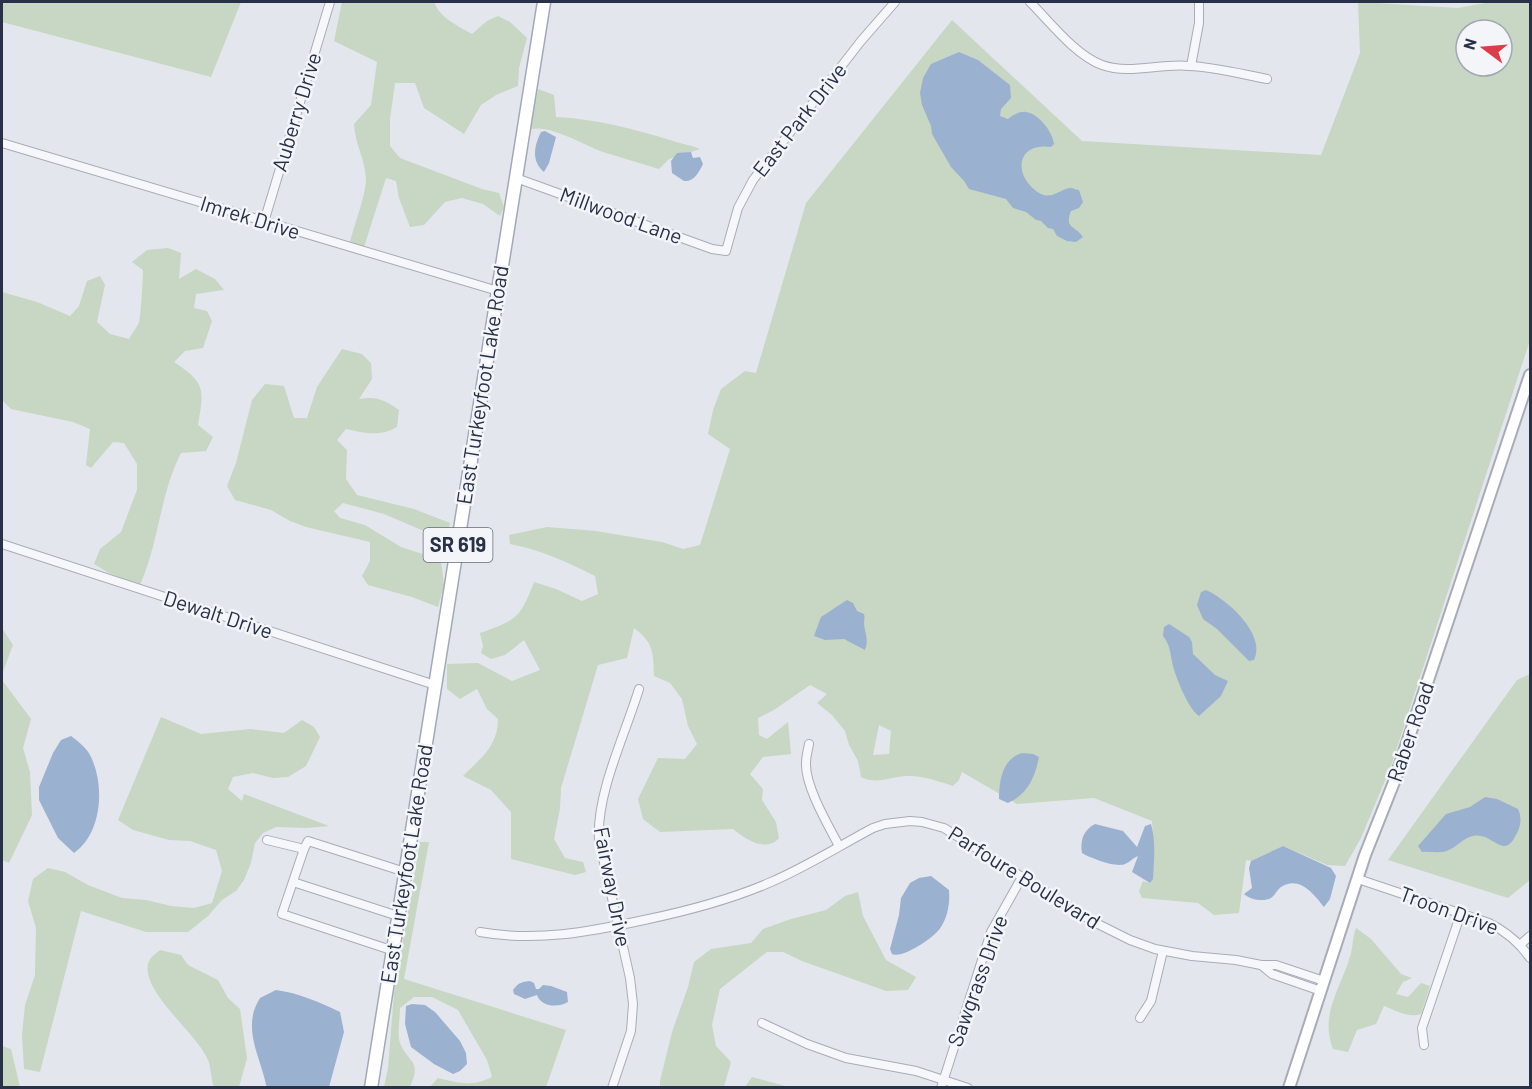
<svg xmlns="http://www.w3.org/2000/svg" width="1532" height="1089" font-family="Barlow,sans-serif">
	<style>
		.green { fill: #c7d7c3; fill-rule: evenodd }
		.water { fill: #9bb1d0 }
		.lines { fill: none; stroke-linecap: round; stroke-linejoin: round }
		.street-casing { stroke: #a7acb7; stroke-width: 10 }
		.secondary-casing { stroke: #a7acb7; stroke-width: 14 }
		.primary-casing { stroke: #a1a9b9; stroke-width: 15 }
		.street { stroke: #f6f7fa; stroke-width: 8 }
		.secondary { stroke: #fff; stroke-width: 10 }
		.primary { stroke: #fff; stroke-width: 12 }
		.labels { text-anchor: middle; stroke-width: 5; stroke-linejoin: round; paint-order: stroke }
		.shield { fill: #f3f5f9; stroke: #656c7c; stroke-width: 1.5 }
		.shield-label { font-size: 20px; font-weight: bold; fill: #283147 }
		.street-label { font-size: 21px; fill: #283147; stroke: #f3f5f9 }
	</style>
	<rect width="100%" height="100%" fill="#e3e6ec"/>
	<!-- green -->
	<g class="green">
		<path d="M2,2H241L211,77L2,22Z"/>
		<path d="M342,2H434C440,18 458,26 472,34L487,21L498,16L510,22L527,38L519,68L518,86L496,95L481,105L464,134L424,108L415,83H395L390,119V146L400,158L482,189L499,193L504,207L500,216L483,204L462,198L445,202L424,225L410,227L399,198L396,181L386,178L364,247L350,242C354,226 366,194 366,179C365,159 355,144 354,124L371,105L377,62L334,41Z"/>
		<path d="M1358,2L1458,8L1491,2H1530V340L1391,766L1361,838L1345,866L1327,865L1283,846L1251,861L1246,860L1239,913L1214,915L1198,903L1142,898L1139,891L1143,881L1150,883L1154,853L1152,821L1094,798L1017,804L962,772L959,780L953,786C938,781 922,775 906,776C888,777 878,785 861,777L858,761L849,745L845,731L832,715L817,703L827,694L810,685L774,710L758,718L759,735L767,739L788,722L791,754L763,757L750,774L763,789L762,800L776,822L779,838C766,853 745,839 733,829L660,832L643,819L638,799L658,758L685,759L697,744L688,726L682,699L670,683L654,676C653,652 654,643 634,628L627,658L598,665L561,788L560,809L554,839L565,858L583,862L586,872L575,875L511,859V812L491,790L463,776C481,758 498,746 498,719L487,709L477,689L460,699L447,689V664L478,663L512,681L540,670L524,640L505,655L491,659L481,653L483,646L480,633C516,620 520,619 534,582L556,589L582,601L598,594L595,576C567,562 541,550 510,544L509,535L547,527L596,531L662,542L683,549L700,545L730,449L708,434L713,410L721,389L745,371L756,373L806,203L952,20L1082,141L1321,155L1360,53ZM1466,30H1502V66H1466ZM879,725L891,731L889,754L873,755Z"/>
		<path d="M538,89L554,95L556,117C597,119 634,129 673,141C682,144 691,145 700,149L669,159L659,169C640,163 622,158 603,152C584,145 551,125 531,129Z"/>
		<path d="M168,248L181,253L179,279L196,269L215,279L224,290L196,294L194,308L207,311L212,321L203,348L185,351L174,362C206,383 204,389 198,425L213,437L206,451L181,453C160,494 159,542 140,585L109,573L94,564L100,549L121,532L137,490V464L124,443L113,442L91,468L86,465L90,429L73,422L11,409L2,400V292L37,302L70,316L79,306L87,281L100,276L105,285L97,322L110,334L129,339C132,333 137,328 139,322C141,317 143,276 143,270L132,262L147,250Z"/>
		<path d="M342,349L362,354L371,363L372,379L359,399C376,396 385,400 399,410L397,427C380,437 364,433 346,429L337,440L347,450L346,479L357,495L414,509L450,523L446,537H438L384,514L343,503L334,511L340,518L365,525L401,547L441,560L444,585L438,607L412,597L368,585L362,576L370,561V542L306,527L290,521L271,510L235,500L227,486L236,463L252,400L265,384L284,386L294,418H307L317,387Z"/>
		<path d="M2,628L13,645L2,674Z"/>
		<path d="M1530,674V880L1508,898L1388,860L1517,680Z"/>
		<path d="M2,680L31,719L23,748L30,772L32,815L9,863L2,860Z"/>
		<path d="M161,717L201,734L250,729L284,733L302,720L314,727L320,737L306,766L288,777L273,778L253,773L233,777L228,789L242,801L244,794L329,826L307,828L276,827L263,833L255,843L251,863L244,880L236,891L222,900L208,916L188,932H146L81,911L40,1072L24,1069L22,1035L25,1005L35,975L36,928L28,901L33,879L48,868L65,872L88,885L122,898L146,900L171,906L194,908L212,903L222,871L216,850L190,841L169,840L133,830L118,820Z"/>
		<path d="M420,842H429L404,979L566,1030L546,1087H430L438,1078C458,1083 473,1087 492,1077L487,1060L458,1010L432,997H414L400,1008C400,1018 397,1034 400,1043C409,1064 422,1060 410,1087H384L388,1068L394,993Z"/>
		<path d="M858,892L863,916L886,960L916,977L908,990L886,991L802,961L783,952H767L720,989L712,1025L716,1046L731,1062L724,1087H660V1081L672,1032L688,987L694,962L711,949L751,943L763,929L791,919L826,910L845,896Z"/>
		<path d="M1356,928L1371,939L1401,974L1412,978L1403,982L1396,994L1408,997L1421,983L1430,986L1421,1014C1408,1018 1397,1011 1384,1006L1376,1024L1357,1030L1348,1052L1333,1049C1320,1015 1339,991 1349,960C1353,950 1352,939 1356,928Z"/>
		<path d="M160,950L181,955L188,965L218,980L228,998L240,1009L247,1058L239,1087H215L213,1085C211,1077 211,1065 207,1058C196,1033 142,992 148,964C150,957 155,954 160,950Z"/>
		<path d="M2,1046L11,1049L20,1087H2Z"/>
		<path d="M752,1077L789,1087H745Z"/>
	</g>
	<!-- water -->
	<g class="water">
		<path d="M959,52L978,60L1010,85L1011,98L1001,109L1000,116L1008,119C1013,115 1020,111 1026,112C1038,113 1053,132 1054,144L1051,147C1019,142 1012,171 1035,190C1050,203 1059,189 1070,188C1073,188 1076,190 1079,190L1083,202L1079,208L1071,211C1064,229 1075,225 1083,237L1076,242L1067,241L1057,236L1053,229L1048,228L1041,221L1036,220L1026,212L1013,208L1006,199L969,189L964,181L951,167L932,134L931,126L922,105L920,93L923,78L931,64Z"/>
		<path d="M545,131L556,137L549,163L544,172C531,161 534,146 541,132Z"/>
		<path d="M691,152L693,158L700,157L703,164C699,172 694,182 684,181L672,173L671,161L677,153Z"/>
		<path d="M1206,590C1227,599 1267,635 1254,660L1249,661L1217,629L1203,619L1197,605L1201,592Z"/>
		<path d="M847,600L853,603L857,611L864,614C865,617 864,621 864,624C865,634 869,639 865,650L844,639L825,640L814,636L821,617Z"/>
		<path d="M1169,624L1189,637L1192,642L1193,654L1215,675L1228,681L1221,696L1199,716C1189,710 1176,678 1173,666C1170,654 1171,646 1163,636L1164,627Z"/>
		<path d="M71,736C79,742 87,748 91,757C105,786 102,833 74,853L58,838L39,800V787L53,753L61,740Z"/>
		<path d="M1022,753L1033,754L1039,757C1035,777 1028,794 1008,803L999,799C999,781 1002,759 1022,753Z"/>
		<path d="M1485,797L1497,799L1518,809C1522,818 1521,826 1516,835C1503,861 1493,832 1473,836C1463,838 1458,846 1449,850C1441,854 1431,851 1422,852L1418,846L1446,814L1470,807Z"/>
		<path d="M1095,824L1123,831L1137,847L1145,826L1151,824C1156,842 1154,861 1153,879L1150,883L1132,872L1138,856C1133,858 1130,862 1125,864C1116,868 1090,858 1082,853C1080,841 1083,830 1095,824Z"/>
		<path d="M1283,846L1331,868L1336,876L1330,899L1324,907C1314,894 1299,875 1281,887C1277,890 1275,895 1271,898C1264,902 1250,900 1244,894L1252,888L1249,868L1251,861Z"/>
		<path d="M931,876L949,890C950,903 948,916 941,927C935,937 903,959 892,954L890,949L899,915L901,898L910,883L919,878Z"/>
		<path d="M530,981L534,983L536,989H539L543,985L551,986L567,992L568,1002C558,1008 541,1007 537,995L525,999L514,994L513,990C518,983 521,982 530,981Z"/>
		<path d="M276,990C299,993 319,1002 340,1012L344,1032L329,1087L269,1088L266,1085C262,1063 248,1039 253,1015C254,1009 257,1003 260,998Z"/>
		<path d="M412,1004L425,1005L435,1012L460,1041L466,1053L467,1064L460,1071L453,1074L434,1064L411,1047L405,1024L406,1006Z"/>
	</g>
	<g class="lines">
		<defs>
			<g id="street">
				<path d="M1030,2C1049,21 1076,56 1102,65C1130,75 1160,63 1189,66C1215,67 1241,74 1267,79"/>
				<path d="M1191,66L1199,23V2"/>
				<path d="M2,143L498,291"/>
				<path d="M516,178L712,249L726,251L738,208L753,180L861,41L895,2"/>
				<path d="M264,222L330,2"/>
				<path d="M2,544L435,685"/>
				<path d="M809,744C808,750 806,756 806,763C805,786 828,825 839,846"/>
				<path d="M267,840L304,849"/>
				<path d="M1358,879L1489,923C1507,932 1519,942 1530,958"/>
				<path d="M293,882L398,916"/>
				<path d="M480,932C536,942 589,932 644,920C687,911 730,900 771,882C806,867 839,846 873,828L885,824L910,821L922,822L944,828L1094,922L1130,940L1155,949L1192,956L1236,960L1261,965H1276L1324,981"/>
				<path d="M1521,944L1530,936"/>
				<path d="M394,951L282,914L304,849L308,841L405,872"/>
				<path d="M1261,965L1272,974L1321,991"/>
				<path d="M1140,1018L1151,1001L1163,951"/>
				<path d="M762,1023L807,1044L846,1058L916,1071L968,1088"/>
				<path d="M1424,1045L1422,1028L1461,913"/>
				<path d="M612,1088L631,1031L633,1004L630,978L599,840C596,794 625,735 639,689"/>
				<path d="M941,1088L991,932L1022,877"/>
			</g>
			<path id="secondary" d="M1289,1088L1365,855L1394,782L1530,375"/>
			<path id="primary" d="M371,1088L544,2"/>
		</defs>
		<!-- street casing -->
		<use href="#street" class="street-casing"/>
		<!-- secondary casing -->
		<use href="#secondary" class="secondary-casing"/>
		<!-- primary casing -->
		<use href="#primary" class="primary-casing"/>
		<!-- street -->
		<use href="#street" class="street"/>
		<!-- secondary -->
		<use href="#secondary" class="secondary"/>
		<!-- primary -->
		<use href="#primary" class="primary"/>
	</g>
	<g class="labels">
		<!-- shield labels -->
		<rect class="shield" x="423.5" y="528" width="69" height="34" rx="4.5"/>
		<g class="shield-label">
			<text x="458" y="552">SR 619</text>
		</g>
		<!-- street labels -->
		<g class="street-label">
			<text transform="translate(297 112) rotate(-73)" y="7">Auberry Drive</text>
			<text transform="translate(800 120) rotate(-52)" y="7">East Park Drive</text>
			<text transform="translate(621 216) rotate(20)" y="7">Millwood Lane</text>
			<text transform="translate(250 218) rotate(17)" y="7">Imrek Drive</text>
			<text transform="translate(483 385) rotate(-81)" y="7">East Turkeyfoot Lake Road</text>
			<text transform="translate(218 615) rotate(18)" y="7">Dewalt Drive</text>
			<text transform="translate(1411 732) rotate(-71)" y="7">Raber Road</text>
			<text transform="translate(407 864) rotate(-81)" y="7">East Turkeyfoot Lake Road</text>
			<text transform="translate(1024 878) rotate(32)" y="7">Parfoure Boulevard</text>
			<text transform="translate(612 887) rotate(79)" y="7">Fairway Drive</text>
			<text transform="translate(1449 911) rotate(20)" y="7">Troon Drive</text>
			<text transform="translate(978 981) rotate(-70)" y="7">Sawgrass Drive</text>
		</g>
	</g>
	<!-- border -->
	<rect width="1532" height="1089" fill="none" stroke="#283147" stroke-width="6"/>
	<!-- north arrow -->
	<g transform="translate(1484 48) rotate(286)"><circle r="28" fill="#f3f5f9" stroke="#a2a7b2" stroke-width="1.5"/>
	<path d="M0-4.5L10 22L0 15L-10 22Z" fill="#dd3d49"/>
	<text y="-9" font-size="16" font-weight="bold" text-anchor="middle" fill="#283147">N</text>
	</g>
</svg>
